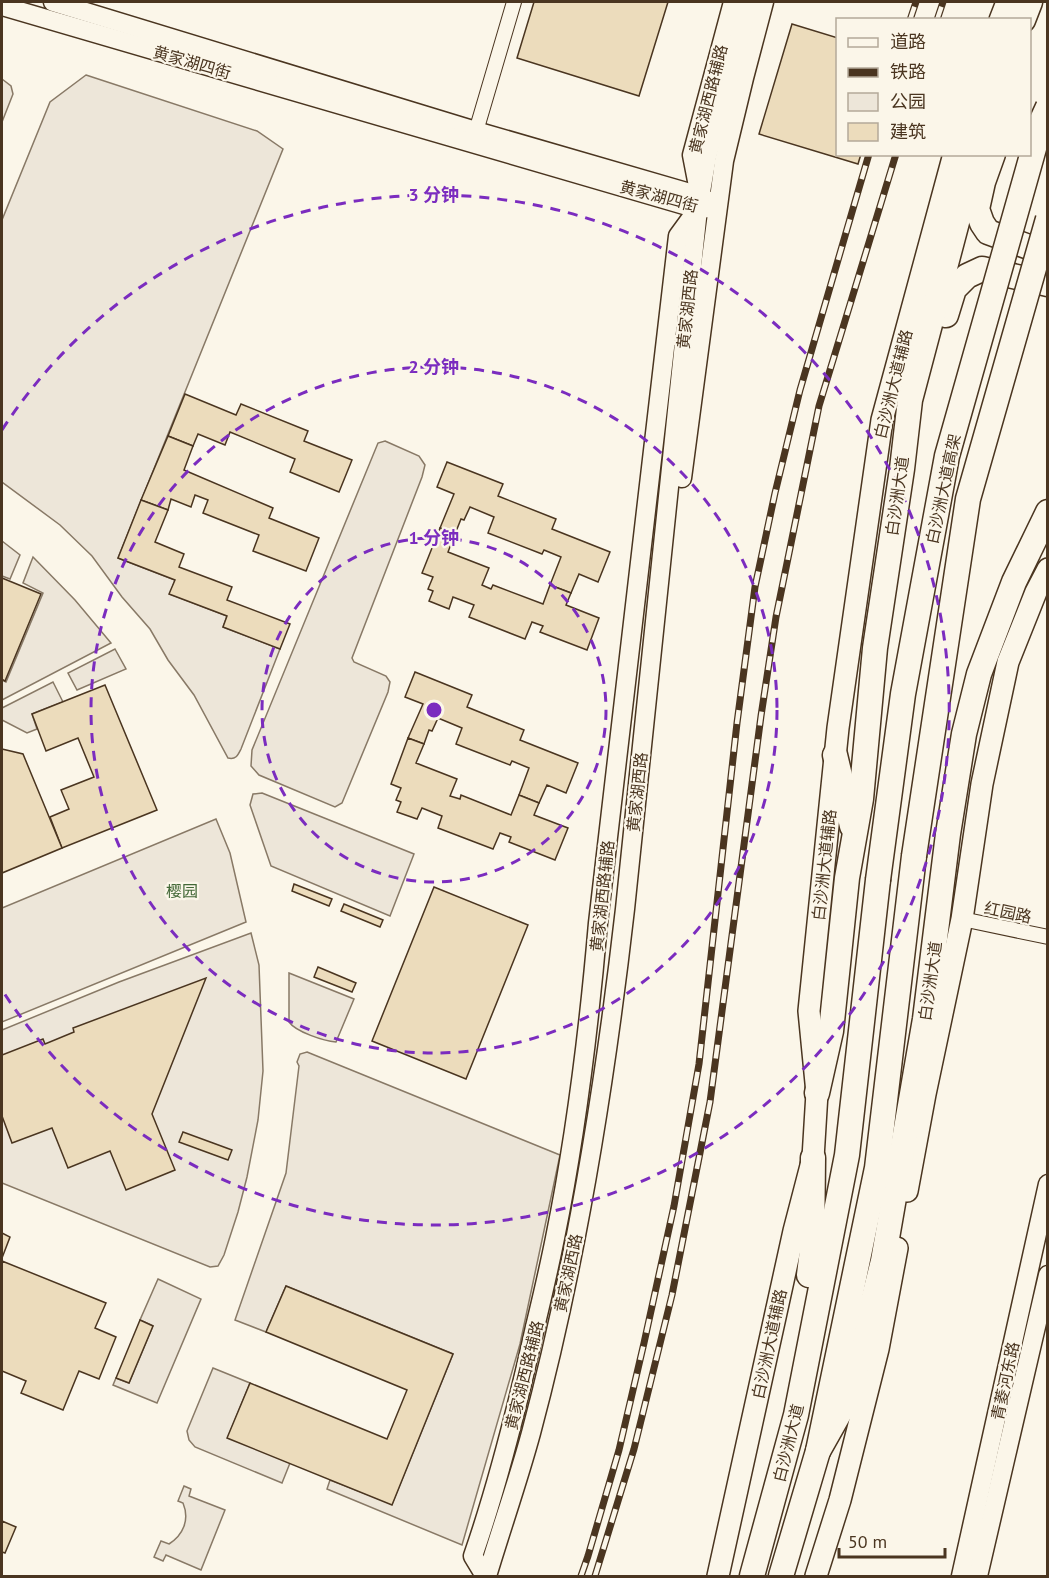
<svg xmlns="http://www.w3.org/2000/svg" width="1049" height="1578" font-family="'PT Sans','Noto Sans SC',sans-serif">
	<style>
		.green { fill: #ede6d9; stroke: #887966; stroke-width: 1.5 }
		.building { fill: #ecdcbc; stroke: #4a3520; stroke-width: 1.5 }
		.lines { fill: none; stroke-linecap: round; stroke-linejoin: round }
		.street-casing { stroke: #4a3520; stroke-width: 16 }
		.secondary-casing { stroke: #4a3520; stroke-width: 21 }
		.primary-casing { stroke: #4a3520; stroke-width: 24 }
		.highway-casing { stroke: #4a3520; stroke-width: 27 }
		.street { stroke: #fbf6e9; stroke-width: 14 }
		.secondary { stroke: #fbf6e9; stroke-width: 18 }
		.primary { stroke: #fbf6e9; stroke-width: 21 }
		.highway { stroke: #fbf6e9; stroke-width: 24 }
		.rail-casing { stroke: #4a3520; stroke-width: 7 }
		.rail { stroke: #fbf6e9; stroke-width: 4.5; stroke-dasharray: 14; stroke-linecap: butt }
		.highway-bridge-casing { stroke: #4a3520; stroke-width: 27; stroke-linecap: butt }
		.highway-bridge { stroke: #fbf6e9; stroke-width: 24 }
		.ring { fill: none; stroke: #7b2cbf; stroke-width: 3; stroke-dasharray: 10 8 }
		.labels { text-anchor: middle; stroke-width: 4.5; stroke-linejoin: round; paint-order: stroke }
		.street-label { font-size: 16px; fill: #4a3520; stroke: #fbf6e9 }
		.park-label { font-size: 16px; fill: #436837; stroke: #fbf6e9 }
		.centre { fill: #7b2cbf; stroke: #fbf6e9; stroke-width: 3 }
		.ring-label { font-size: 18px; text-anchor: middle; font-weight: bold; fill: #7b2cbf; stroke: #fbf6e9; stroke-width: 4.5; stroke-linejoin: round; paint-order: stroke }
	</style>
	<rect width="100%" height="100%" fill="#fbf6e9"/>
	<!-- green -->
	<g class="green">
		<path d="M86,75L257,131L283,149L118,558L175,580L170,594L227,616L223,627L280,649L241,749C238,755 236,760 228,758L194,695L168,660L150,629L122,597L92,556L60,525L2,482V220L50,102Z"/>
		<path d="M2,79L11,86L13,94L2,122Z"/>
		<path d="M385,441L419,456L425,465L422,477L352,658L354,662L386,676L390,682L388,692L342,803L335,807L259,775L251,766L252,750L378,443Z"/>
		<path d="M2,541L20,555L10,579L2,576Z"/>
		<path d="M33,557L75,600L111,643L2,700V680L6,682L43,593L23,583Z"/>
		<path d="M115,649L126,669L77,690L68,673Z"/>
		<path d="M53,682L63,702L32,714L37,729L27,733L2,720V708Z"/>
		<path d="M262,793L414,854L390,916L271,866L250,805L253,794Z"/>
		<path d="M216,819L230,853L246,922L2,1022V908Z"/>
		<path d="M251,933L259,965L263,1071L258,1120L247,1177L238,1212L224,1255L218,1266L210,1267L2,1183V1030L119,982Z"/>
		<path d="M289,973L354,999L336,1042C324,1041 296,1032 289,1022Z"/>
		<path d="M307,1052L560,1155L520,1344L462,1545L327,1489L330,1480L392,1504L453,1354L286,1286L266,1332L235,1320L286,1173L299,1066L297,1062L300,1054Z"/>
		<path d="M158,1279L201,1299L157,1403L113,1385L116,1378L129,1383L153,1326L140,1320Z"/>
		<path d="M213,1368L250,1383L228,1437L290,1463L282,1483L195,1447L189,1440L187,1431Z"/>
		<path d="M184,1486L191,1489L189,1496L225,1510L201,1570L166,1555L163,1561L154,1557L161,1541L169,1544C183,1535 190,1520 183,1503L178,1501Z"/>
	</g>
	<!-- building -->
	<g class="building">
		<path d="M534,2H668L639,96L517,58Z"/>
		<path d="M792,24L838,38V154H861L858,164L759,134Z"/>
		<path d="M185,394L236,415L241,404L308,431L304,441L352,460L339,492L290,472L295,459L230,432L225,445L198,434L193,446L168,436Z"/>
		<path d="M168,436L193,446L184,470L273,508L269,518L319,538L306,571L253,551L259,535L203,513L208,500L195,495L191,507L171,499L168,510L141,500Z"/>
		<path d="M447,462L503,484L498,496L556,519L552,529L610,552L598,582L579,574L571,593L550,585L561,557L544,550L542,554L488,533L494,517L470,507L464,520L461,519L455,534L440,528L454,494L437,487Z"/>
		<path d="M141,500L168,510L155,542L184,554L179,567L232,587L227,600L290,624L280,649L223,627L227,616L169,594L175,580L118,558Z"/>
		<path d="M440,528L455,534L448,552L489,568L482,585L491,589L493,585L543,604L550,585L571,593L566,605L599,618L587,650L540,632L543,626L532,622L525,639L469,617L474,605L453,597L449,609L429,601L433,591L428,589L433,577L422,573Z"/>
		<path d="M2,578L41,594L5,681L2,679Z"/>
		<path d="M415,672L472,695L467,707L524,730L520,740L578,763L566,793L547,785L539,803L519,795L529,768L512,761L510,765L456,744L462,728L438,718L432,731L429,730L424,744L408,738L423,704L405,697Z"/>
		<path d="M105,685L157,810L62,848L50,817L69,809L61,790L94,777L78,738L46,751L32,714Z"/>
		<path d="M408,738L424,744L416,763L457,779L450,796L460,799L461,795L511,815L519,795L539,803L534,815L568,828L555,860L509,842L511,837L500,833L493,849L438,828L442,816L422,808L417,819L397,812L401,802L396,800L401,788L391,784Z"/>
		<path d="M2,749L23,754L62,848L2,873Z"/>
		<path d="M294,884L332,899L329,906L292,891Z"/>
		<path d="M434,887L528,925L466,1079L372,1041Z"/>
		<path d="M344,904L383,920L380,927L341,911Z"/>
		<path d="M318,967L356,983L352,992L314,977Z"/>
		<path d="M206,978L152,1114L175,1170L126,1190L110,1151L68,1168L52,1128L12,1143L2,1116V1055L43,1039L45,1044L74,1032L73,1028Z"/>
		<path d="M183,1132L232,1150L228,1160L179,1142Z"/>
		<path d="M2,1233L10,1237L2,1258Z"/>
		<path d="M2,1261L106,1303L95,1328L116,1337L99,1379L79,1371L63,1410L21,1393L26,1381L2,1371Z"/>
		<path d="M286,1286L453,1354L392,1505L227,1438L250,1383L387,1439L407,1390L266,1332Z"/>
		<path d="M140,1320L153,1326L129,1383L116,1378Z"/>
		<path d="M2,1521L16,1527L5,1553L2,1552Z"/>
	</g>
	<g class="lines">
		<defs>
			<g id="street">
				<path d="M474,138L514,2"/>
				<path d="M962,919L1048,937"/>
			</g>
			<g id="secondary">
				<path d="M53,2L476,131L700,196L708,201"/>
				<path d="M2,6L698,209L709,208"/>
				<path d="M698,186L692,155L733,2"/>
				<path d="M682,478L724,161L744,78L764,2"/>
				<path d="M485,1576L473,1556C499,1481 518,1404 535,1327C542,1298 549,1268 555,1238C576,1135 589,1028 598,923L678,236L697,210"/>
				<path d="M487,1576C501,1529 518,1481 531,1433C577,1261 605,1085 625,909L698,209L707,157L749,2"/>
				<path d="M961,1576L1048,1184"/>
				<path d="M978,1576L1048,1275"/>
			</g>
			<g id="primary">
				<path d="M1000,20L1007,2"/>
				<path d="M907,1191L925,1094L962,919L982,784L1008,662L1036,592L1048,569"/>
				<path d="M718,1576L794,1231L813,1158L817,1093L809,1011L838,728L882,420L954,154"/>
				<path d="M816,1576L840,1500L878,1349L897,1248"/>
			</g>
			<g id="highway">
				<path d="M1023,20L1030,2"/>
				<path d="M993,154L983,182L977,209L982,223L988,232L1048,254"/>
				<path d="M946,315L954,289L967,276L982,269L1048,284"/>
				<path d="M835,755L852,826"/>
				<path d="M817,1093L831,1031L847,878L861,799L875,648L902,469L910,400L975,154"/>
				<path d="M809,1275L812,1250L813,1158"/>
				<path d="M818,1451L849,1396L883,1261L925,1019L948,834L964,734L979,674L1014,582L1048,512"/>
				<path d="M752,1576L796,1415L847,1155L878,880"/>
				<path d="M781,1576L818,1451L877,1168L914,856"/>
			</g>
		</defs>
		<!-- street casing -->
		<use href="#street" class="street-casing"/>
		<!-- secondary casing -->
		<use href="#secondary" class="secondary-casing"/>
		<!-- primary casing -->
		<use href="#primary" class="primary-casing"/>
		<!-- highway casing -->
		<use href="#highway" class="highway-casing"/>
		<!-- street -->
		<use href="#street" class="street"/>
		<!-- secondary -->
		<use href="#secondary" class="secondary"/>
		<!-- primary -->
		<use href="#primary" class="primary"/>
		<!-- highway -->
		<use href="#highway" class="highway"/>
		<defs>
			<g id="rail">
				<path d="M910,20L916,2"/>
				<path d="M937,20L943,2"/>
				<path d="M581,1576L588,1556L619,1450L644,1343L674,1206L699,1064L737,723L755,587L775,493L800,390L869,154"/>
				<path d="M595,1576L634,1449L672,1295L710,1102L761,716L776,617L819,406L896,154"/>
			</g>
		</defs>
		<!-- rail casing -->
		<use href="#rail" class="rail-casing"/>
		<!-- rail -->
		<use href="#rail" class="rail"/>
		<defs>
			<g id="highway-bridge">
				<path d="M914,856L968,499L1048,219"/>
				<path d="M878,880L903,694L947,456L1042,120L1048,107"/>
			</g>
		</defs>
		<!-- highway-bridge casing -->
		<use href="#highway-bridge" class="highway-bridge-casing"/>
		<!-- highway-bridge -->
		<use href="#highway-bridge" class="highway-bridge"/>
	</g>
	<!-- distance rings -->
	<g class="ring">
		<circle cx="434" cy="710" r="172"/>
		<circle cx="434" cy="710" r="343"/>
		<path d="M2 430A515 515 0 1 1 2 990"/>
	</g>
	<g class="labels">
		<!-- street labels -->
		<g class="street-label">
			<text transform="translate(192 62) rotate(16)" y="6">黄家湖四街</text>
			<text transform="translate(708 99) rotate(-76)" y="6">黄家湖西路辅路</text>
			<text transform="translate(659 196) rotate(15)" y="6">黄家湖四街</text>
			<text transform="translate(687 309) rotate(-84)" y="6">黄家湖西路</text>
			<text transform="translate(893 384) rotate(-76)" y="6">白沙洲大道辅路</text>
			<text transform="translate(943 489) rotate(-78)" y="6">白沙洲大道高架</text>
			<text transform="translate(897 496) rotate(-82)" y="6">白沙洲大道</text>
			<text transform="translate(637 792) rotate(-84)" y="6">黄家湖西路</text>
			<text transform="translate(824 865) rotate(-84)" y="6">白沙洲大道辅路</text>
			<text transform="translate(602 896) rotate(-84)" y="6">黄家湖西路辅路</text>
			<text transform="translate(1008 912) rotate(12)" y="6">红园路</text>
			<text transform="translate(930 981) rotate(-82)" y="6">白沙洲大道</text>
			<text transform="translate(568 1273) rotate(-78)" y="6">黄家湖西路</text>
			<text transform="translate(769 1344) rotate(-78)" y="6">白沙洲大道辅路</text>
			<text transform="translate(524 1375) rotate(-76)" y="6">黄家湖西路辅路</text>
			<text transform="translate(1005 1381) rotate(-78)" y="6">青菱河东路</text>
			<text transform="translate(788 1443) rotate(-76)" y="6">白沙洲大道</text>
		</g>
		<!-- park labels -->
		<g class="park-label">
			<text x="182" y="897">樱园</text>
		</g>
	</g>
	<circle cx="434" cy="710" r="9" class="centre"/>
	<g class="ring-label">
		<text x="434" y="201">3 分钟</text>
		<text x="434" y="373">2 分钟</text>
		<text x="434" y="544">1 分钟</text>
	</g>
	<!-- border -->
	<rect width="1049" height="1578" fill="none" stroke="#4a3520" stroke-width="6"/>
	<!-- legend -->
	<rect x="836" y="18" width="195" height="138" fill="#fbf6e9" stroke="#b4a999" stroke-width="1.5"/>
	<rect x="848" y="38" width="30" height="9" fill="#fbf6e9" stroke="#b4a999" stroke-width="1.5"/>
	<text x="890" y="48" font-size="18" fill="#4a3520">道路</text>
	<rect x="848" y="68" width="30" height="9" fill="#4a3520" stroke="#b4a999" stroke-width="1.5"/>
	<text x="890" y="78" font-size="18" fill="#4a3520">铁路</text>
	<rect x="848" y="93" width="30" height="18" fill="#ede6d9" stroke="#b4a999" stroke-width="1.5"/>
	<text x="890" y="108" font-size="18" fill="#4a3520">公园</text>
	<rect x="848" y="123" width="30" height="18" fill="#ecdcbc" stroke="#b4a999" stroke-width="1.5"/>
	<text x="890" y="138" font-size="18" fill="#4a3520">建筑</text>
	<!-- scale -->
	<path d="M839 1548v9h106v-9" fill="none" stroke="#4a3520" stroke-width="3"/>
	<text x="848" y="1548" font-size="18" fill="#4a3520" stroke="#fbf6e9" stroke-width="4.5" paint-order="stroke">50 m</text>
</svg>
